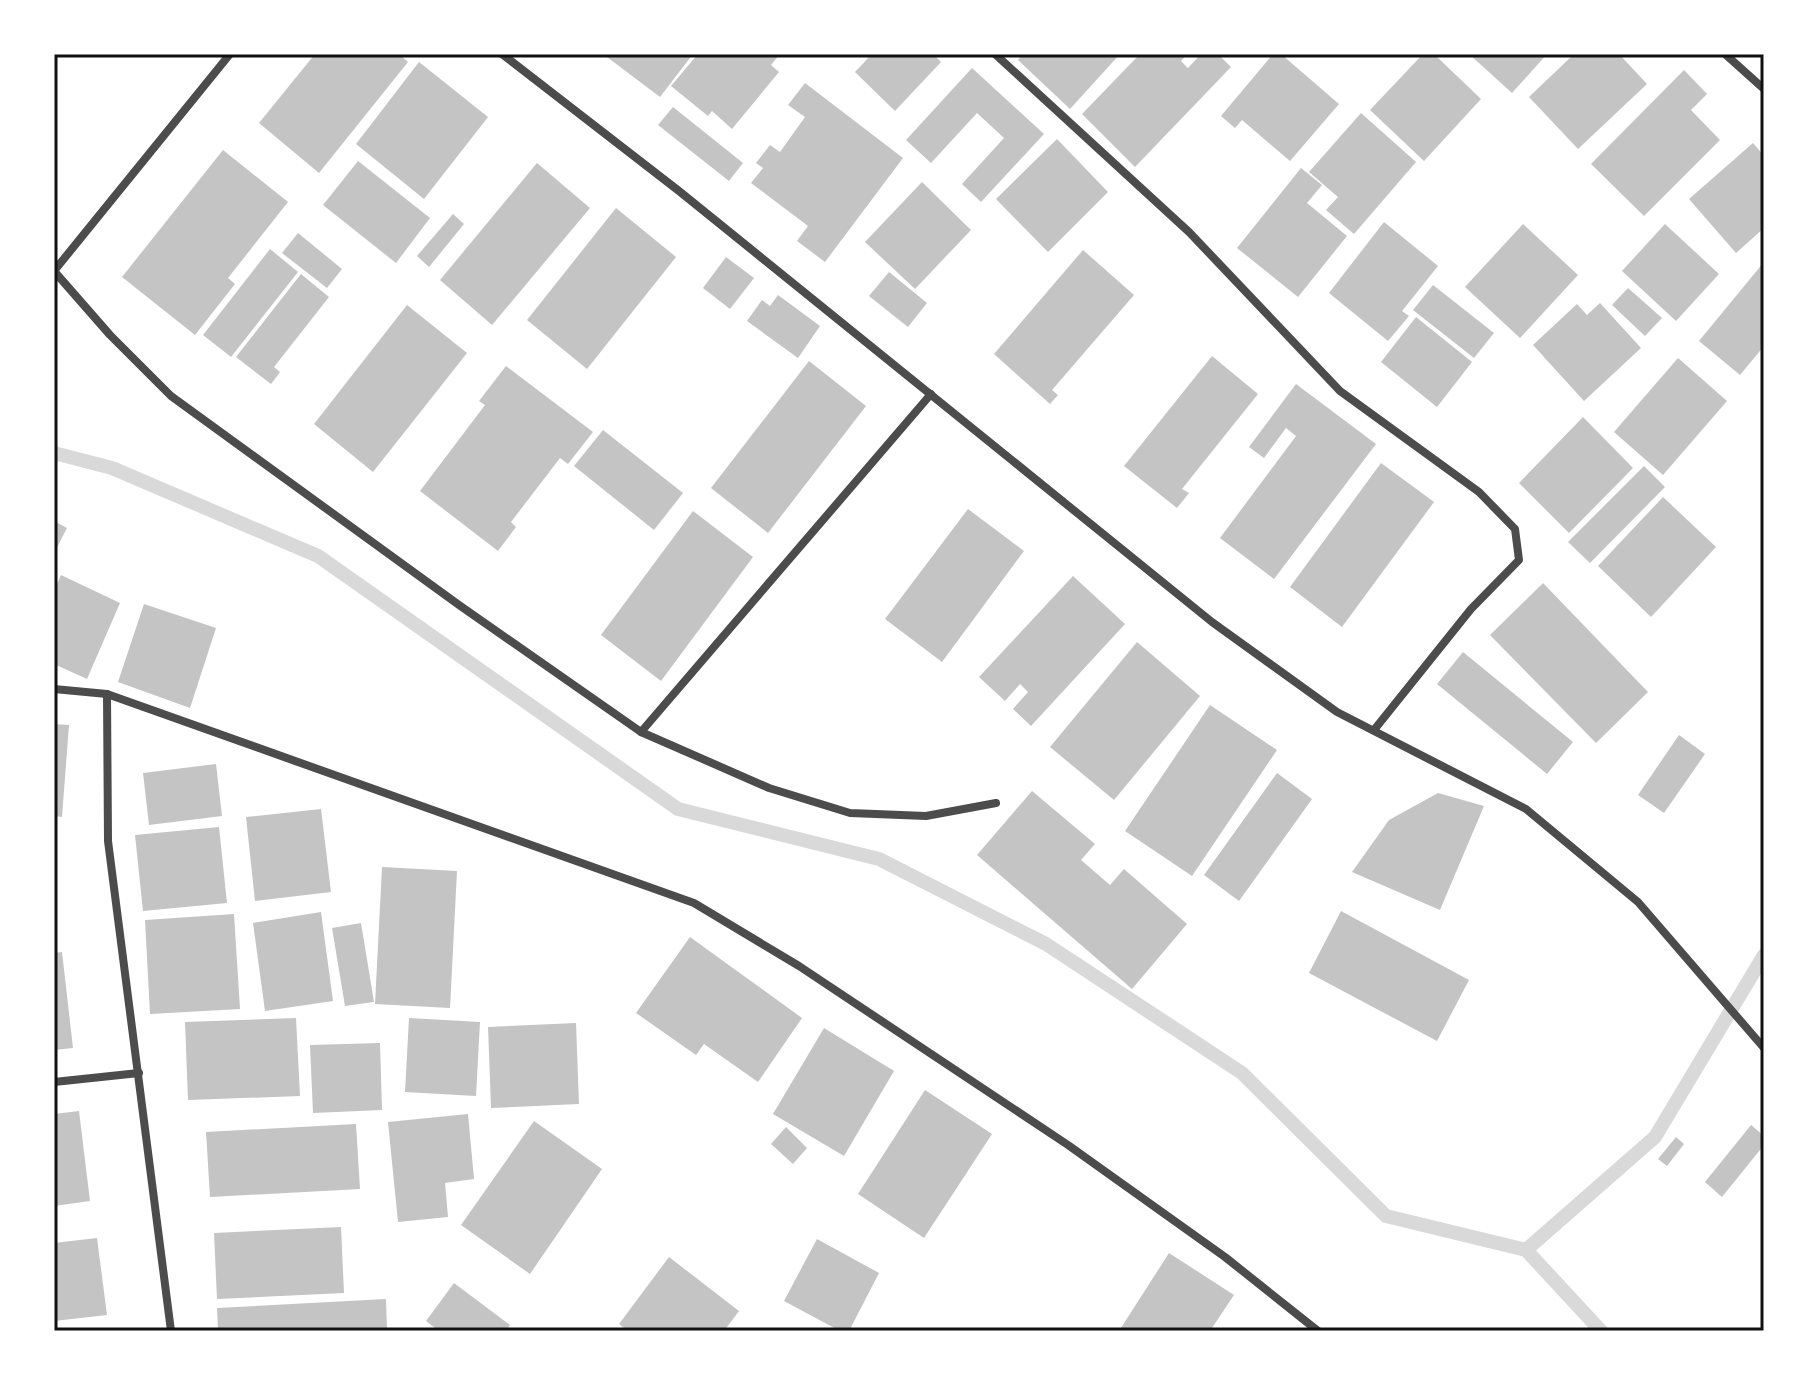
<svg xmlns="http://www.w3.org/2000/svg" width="1818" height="1385" font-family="Commissioner,sans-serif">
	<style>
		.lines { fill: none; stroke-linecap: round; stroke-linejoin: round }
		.stream { stroke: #d9d9d9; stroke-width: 14 }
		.building { fill: #c4c4c4 }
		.minor { stroke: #4c4c4c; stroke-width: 8 }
		.neatline { fill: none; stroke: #111; stroke-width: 3 }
	</style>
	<rect width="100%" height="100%" fill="#fff"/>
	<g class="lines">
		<!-- stream -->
		<g class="stream">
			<path d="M54,453L112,468L318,556L678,809L879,859L1046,944L1242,1073L1386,1216L1526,1250L1601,1331"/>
			<path d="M1526,1250L1655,1137L1764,955"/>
		</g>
	</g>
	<!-- building -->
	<g class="building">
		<path d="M315,54H399L408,62L319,173L259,123Z"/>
		<path d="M603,54H693L660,97Z"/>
		<path d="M698,54H780L771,65L779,72L732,129L712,111L708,116L671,86Z"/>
		<path d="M872,54H933L941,62L895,111L855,72Z"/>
		<path d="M1023,54H1120L1070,109L1018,60Z"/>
		<path d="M1140,54H1187L1181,61L1188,68L1201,54H1218L1231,67L1135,167L1082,114Z"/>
		<path d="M1273,54H1281L1339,104L1290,161L1242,120L1235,128L1221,116Z"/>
		<path d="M1423,54H1434L1481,99L1424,161L1370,110Z"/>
		<path d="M1469,54H1547L1512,93Z"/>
		<path d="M1574,54H1619L1647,84L1578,149L1529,97Z"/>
		<path d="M419,62L488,117L424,199L356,144Z"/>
		<path d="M972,68L1044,134L981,202L962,184L1004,138L977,113L931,163L906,140Z"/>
		<path d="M1684,70L1707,94L1691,110L1720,140L1644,216L1591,164Z"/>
		<path d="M805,83L903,158L825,262L797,241L808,226L751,183L763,168L756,163L770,145L780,152L805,117L788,105Z"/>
		<path d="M673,107L743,163L729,181L658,125Z"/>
		<path d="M1361,113L1416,162L1354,234L1326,210L1338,197L1309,172Z"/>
		<path d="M1057,139L1108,192L1048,252L996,199Z"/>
		<path d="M1753,143L1764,156V228L1736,253L1689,199Z"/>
		<path d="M223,150L288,202L228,278L235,284L195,335L122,277Z"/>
		<path d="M358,161L430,218L396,263L323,205Z"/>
		<path d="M537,163L590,208L492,325L440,280Z"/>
		<path d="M1301,168L1322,185L1307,203L1347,236L1298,297L1237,248Z"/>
		<path d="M922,182L971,230L915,289L865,242Z"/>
		<path d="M616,208L676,257L587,369L527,320Z"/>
		<path d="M453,214L464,224L429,267L417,256Z"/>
		<path d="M1384,222L1438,266L1402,311L1409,316L1388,341L1329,293Z"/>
		<path d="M1523,224L1578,275L1520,338L1465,287Z"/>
		<path d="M1665,224L1719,274L1676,321L1622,271Z"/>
		<path d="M298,233L342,269L327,288L282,253Z"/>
		<path d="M270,249L298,272L231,357L203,335Z"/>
		<path d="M1083,250L1134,295L1052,390L1058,395L1050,404L994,354Z"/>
		<path d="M726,257L754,278L730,309L703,288Z"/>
		<path d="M1764,262V346L1740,375L1699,341Z"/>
		<path d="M889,272L927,303L908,327L869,296Z"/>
		<path d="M301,274L329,297L274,367L280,372L271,384L236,357Z"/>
		<path d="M1433,285L1494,333L1474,358L1413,310Z"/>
		<path d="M1628,288L1662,318L1645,336L1612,305Z"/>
		<path d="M778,295L820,326L798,358L747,321L762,300L770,306Z"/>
		<path d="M1600,303L1641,348L1584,401L1533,345L1577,304L1587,315Z"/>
		<path d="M407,305L467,353L373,472L314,424Z"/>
		<path d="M1416,317L1472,362L1437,407L1381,362Z"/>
		<path d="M1212,356L1258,394L1182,489L1189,493L1177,508L1124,466Z"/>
		<path d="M1678,358L1727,401L1663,475L1614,432Z"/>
		<path d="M809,361L866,406L768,533L711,488Z"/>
		<path d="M506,366L593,432L568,464L560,458L511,522L516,527L498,551L420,491L485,405L479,401Z"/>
		<path d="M1296,384L1376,444L1274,579L1220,538L1296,436L1286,428L1264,458L1249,447Z"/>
		<path d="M1583,417L1633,468L1569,533L1519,483Z"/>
		<path d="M603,430L683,493L654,530L574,466Z"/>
		<path d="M1381,463L1434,502L1342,627L1290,587Z"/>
		<path d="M1644,466L1665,487L1590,563L1568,542Z"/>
		<path d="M1663,497L1716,547L1651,617L1598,566Z"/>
		<path d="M968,509L1024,551L942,662L885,619Z"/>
		<path d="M693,511L753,557L661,681L601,635Z"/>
		<path d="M54,521L67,528L54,553Z"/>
		<path d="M61,575L120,603L87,679L54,664V591Z"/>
		<path d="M1073,576L1125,624L1031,726L1013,709L1028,692L1020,684L1005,701L979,677Z"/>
		<path d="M1543,583L1648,692L1596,743L1490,635Z"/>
		<path d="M144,604L216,628L190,708L118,682Z"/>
		<path d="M1137,642L1200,696L1114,800L1050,747Z"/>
		<path d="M1463,652L1573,742L1547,774L1437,684Z"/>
		<path d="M1210,705L1277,750L1192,876L1125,831Z"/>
		<path d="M54,724L69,725L62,817L54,816Z"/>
		<path d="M1679,735L1705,754L1664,813L1638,795Z"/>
		<path d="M216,764L222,816L149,825L143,773Z"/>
		<path d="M1277,773L1312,799L1239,901L1204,875Z"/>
		<path d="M1032,791L1095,844L1081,860L1110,885L1124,869L1187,924L1132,989L977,855Z"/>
		<path d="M1438,793L1484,806L1440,910L1352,872L1389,820Z"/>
		<path d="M321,809L331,892L255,901L246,817Z"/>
		<path d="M219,827L227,903L143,911L135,835Z"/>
		<path d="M382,867L457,871L450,1008L375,1004Z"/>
		<path d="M1341,911L1469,980L1437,1041L1309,973Z"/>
		<path d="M321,912L333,1001L265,1011L253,923Z"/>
		<path d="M234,914L240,1009L150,1014L145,920Z"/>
		<path d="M361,923L374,1002L345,1006L332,928Z"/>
		<path d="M690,937L802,1018L758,1082L704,1044L696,1055L636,1013Z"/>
		<path d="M62,952L73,1048L54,1050V953Z"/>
		<path d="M296,1018L300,1096L188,1100L185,1022Z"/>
		<path d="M409,1018L480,1022L476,1096L405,1092Z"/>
		<path d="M576,1023L579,1104L491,1108L488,1027Z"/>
		<path d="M824,1028L894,1071L844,1156L773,1114Z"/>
		<path d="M380,1043L382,1110L313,1113L310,1045Z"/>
		<path d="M925,1090L992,1134L924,1238L858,1194Z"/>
		<path d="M79,1111L90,1201L54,1206V1114Z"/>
		<path d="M468,1114L474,1179L445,1183L448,1217L398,1222L388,1122Z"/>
		<path d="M534,1121L602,1169L530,1274L461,1225Z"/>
		<path d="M356,1124L360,1189L210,1197L206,1132Z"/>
		<path d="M1751,1125L1764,1136V1145L1722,1197L1705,1182Z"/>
		<path d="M786,1127L807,1148L793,1164L771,1144Z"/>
		<path d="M1676,1137L1684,1144L1667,1166L1658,1159Z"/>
		<path d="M341,1227L344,1293L217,1299L214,1233Z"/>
		<path d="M97,1238L107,1315L54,1321V1243Z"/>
		<path d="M817,1239L879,1273L849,1331H840L784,1301Z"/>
		<path d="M1169,1253L1234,1295L1210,1331H1119Z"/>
		<path d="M669,1257L739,1311L724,1331H628L619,1324Z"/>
		<path d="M454,1283L510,1325L506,1331H439L426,1321Z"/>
		<path d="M386,1299L387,1331H218L217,1308Z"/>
	</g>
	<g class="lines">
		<!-- minor -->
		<g class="minor">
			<path d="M230,54L54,271L110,335L171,396L459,605L641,732L769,788L850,813L926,816L996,803"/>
			<path d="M502,54L679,191L1212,622L1337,712L1526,809L1638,902L1764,1048"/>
			<path d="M995,54L1189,232L1340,391L1479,492L1515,529L1519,560L1471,609L1374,730"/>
			<path d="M1725,54L1764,89"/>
			<path d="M54,689L107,694L694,903L799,966L1068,1145L1225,1257L1318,1331"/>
			<path d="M107,694L108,841L171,1331"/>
			<path d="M641,732L931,394"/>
			<path d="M54,1082L139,1073"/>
		</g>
	</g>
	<!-- border -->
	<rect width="1818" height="1385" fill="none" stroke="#ffffff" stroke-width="112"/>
	<rect x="56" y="56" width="1706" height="1273" class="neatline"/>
</svg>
